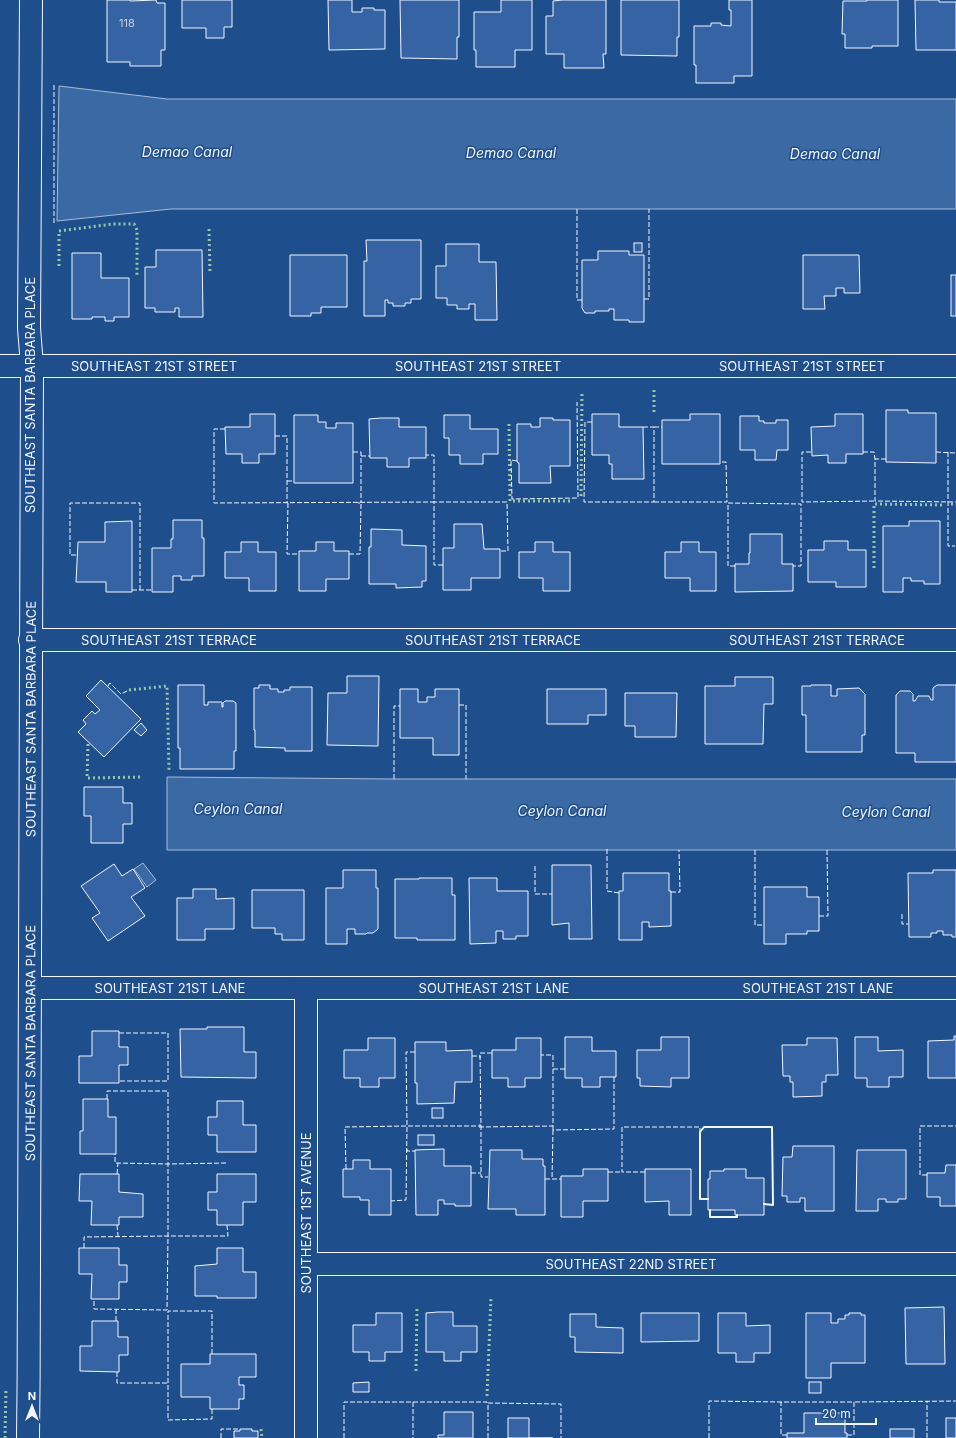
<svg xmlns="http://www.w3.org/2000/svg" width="956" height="1438" font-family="Inter,sans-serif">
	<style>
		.water { fill: #3b69a3; stroke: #a8bbd7 }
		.building { fill: #3563a3; stroke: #f2f6ff }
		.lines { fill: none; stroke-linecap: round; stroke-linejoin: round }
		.minor-casing { stroke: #f2f6ff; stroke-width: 24 }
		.minor { stroke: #1f4e8c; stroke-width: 22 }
		.hedge { stroke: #97c8a6; stroke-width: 3; stroke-dasharray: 2 3; stroke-linecap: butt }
		.fence { stroke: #f2f6ff; stroke-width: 1; stroke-dasharray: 5 2; stroke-linecap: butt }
		.wall { stroke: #f2f6ff; stroke-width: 2 }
		.labels { text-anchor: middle; stroke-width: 3; stroke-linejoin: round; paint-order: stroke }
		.number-label { font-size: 11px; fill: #c3d1e8 }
		.street-label { font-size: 13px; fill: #f2f6ff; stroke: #1f4e8c }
		.water-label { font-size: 14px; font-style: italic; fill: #f2f6ff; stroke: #1f4e8c }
	</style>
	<rect width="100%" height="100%" fill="#1f4e8c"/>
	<!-- water -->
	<g class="water">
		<path d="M59,86L167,99H956V209H171L57,221Z"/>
		<path d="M167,777L394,779H956V850H167Z"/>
		<path d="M143,863L156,880L147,887L134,869Z"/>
	</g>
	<!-- building -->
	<g class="building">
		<path d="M107,0H130V1L156,0L157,3H165V50H161V66H130V62H107Z"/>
		<path d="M182,0H232V27H224V38H206V28H182Z"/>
		<path d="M328,0H352V12H362V8H374V10H385V49L329,50Z"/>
		<path d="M400,0H459V37H457V59L401,58Z"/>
		<path d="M501,0H532V50H515V67H476V50H474V12H501Z"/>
		<path d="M562,0H606V54H603L604,68H564V54H546V16H553V1Z"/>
		<path d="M621,0H679V37H677V56L621,55Z"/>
		<path d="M729,0H752V76H734V83H696V65H694V26H711V23H721V25L731,26V10H729Z"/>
		<path d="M867,0H898V46H872V48H845V34H842L843,1H867Z"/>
		<path d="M915,0H939V2H956V50H916Z"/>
		<path d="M366,240H421V299H411V303H405V306H393V303H388V300H385V316H364V261H367Z"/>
		<rect x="634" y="243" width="8" height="9"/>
		<path d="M446,244H479V262H496L497,320H475V304H469V309H457V305H447V298H436V266H446Z"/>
		<path d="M156,250H202L203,317H179V308H175V312H155V308H145V267H156Z"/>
		<path d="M598,251H629V255H644V322H629V320H614V309H609V311H595V313H585L582,308V260H598Z"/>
		<path d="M72,253H101V278H129V317H114V321H105V317H92V319H72Z"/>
		<path d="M290,255H347V307H321V313H311V316H290Z"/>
		<path d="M803,255H859L860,293H844V288H836V296H824L825,309H803Z"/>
		<rect x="951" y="275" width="5" height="41"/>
		<path d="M886,410H908V413H936V463L886,462Z"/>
		<path d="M250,414H275V454H259V463H242V454H226L225,427H250Z"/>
		<path d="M592,414H619V427H643L644,479H612V464H609V455H592Z"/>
		<path d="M690,414H720V464H662V420H690Z"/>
		<path d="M835,414H863V454H846V463H828V455L812,456L811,427L835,426Z"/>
		<path d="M294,415H318V422H326V428H336V423H353V483H294Z"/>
		<path d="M444,415H470V429H498V454H483V464H460V455H449V438H444Z"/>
		<path d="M740,416H759V421H764V423H776V420H788V450H777L776,460H755V450H740Z"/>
		<path d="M381,418H399V427H426V458H409V467H387V458H370L369,419Z"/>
		<path d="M540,418H553V420H570V466H550L551,483H519V463H518L517,461V424H531V427H540Z"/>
		<path d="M173,520H202V538H204V576H192V580H181V576H173V592H152V548H171V539H173Z"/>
		<path d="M132,521V592H106V582H76L78,542H105V522Z"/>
		<path d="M909,521H940V584H924V581H911V578H903V592H883V526H909Z"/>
		<path d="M454,524H482L484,549H500V578H471V590H443V548H454Z"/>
		<path d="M371,529L402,530V545L426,546V581H422V587L396,588V584H369V547H371Z"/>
		<path d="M750,534H782V564H793V591L735,592V564H749V553H750Z"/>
		<path d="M824,541H848V550H866V587H836V582H808V550H824Z"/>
		<path d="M241,542H258V552H276V591H249V578H225V552H241Z"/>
		<path d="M316,542H334V551H349V579H326V591H299V551H316Z"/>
		<path d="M535,542H553V552H570V591H543V578H519V552H535Z"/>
		<path d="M681,542H699V552H716V591H690V578H665V552H681Z"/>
		<path d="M347,676H379L378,746L327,745L328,693H347Z"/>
		<path d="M735,677H773V704H764L763,744H705V686H735Z"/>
		<path d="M101,680L141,719L104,757L78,732L86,724L83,720L92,711L95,714L100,710L86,696Z"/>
		<path d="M178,685H204V705H208V702H222V707H223V703L225,701H233L236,703V751H234V769H180V748H178Z"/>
		<path d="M259,685H270V689H278V692H284V690H290V687H312V751H285V748L255,747V730H254V688H259Z"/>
		<path d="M811,685H831V696H837V689L859,688L865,694V735H862V752H806V715H802V686H811Z"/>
		<path d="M937,685H956V762H915V753H896V695L900,691H910L913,694V701H915L918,696H929L931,700H933V688Z"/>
		<path d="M400,689H418V702H427V697H435V689H459V755H433V738H400Z"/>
		<path d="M547,689H606V715H588V724H547Z"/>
		<path d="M625,693H677L676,737H635V726H625Z"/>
		<path d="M141,723L147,730L141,736L134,730Z"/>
		<path d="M84,787H123V803H132V824H123V843H91V816H84Z"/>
		<path d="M114,864L122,876L133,869L145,888L131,897L145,916L108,941L92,918L100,913L81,886Z"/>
		<path d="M552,865H591L592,939H569V923L552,925Z"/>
		<path d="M343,870H376V888H378V929L373,933H367L366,934H355V929H347V944H326V888H343Z"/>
		<path d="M933,870H956V937H952V935H943V931H937V933H931V937H909L908,873H933Z"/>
		<path d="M623,873H669V891H671V926L649,927V922H642V940H619V891H623Z"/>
		<path d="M419,878H452V895H455V940H417V938H395V879H419Z"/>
		<path d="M469,878H497V891H528V936H516V939H503V931H496V943L470,944Z"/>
		<path d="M764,887H807V897H819V931H807V934H786V944H764Z"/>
		<path d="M193,889H216V899L234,898V929H205V940H177V898H193Z"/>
		<path d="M252,890H304V940H282V934H275V928H252Z"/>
		<path d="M207,1027H244V1052H256V1078L181,1077L180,1029H207Z"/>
		<path d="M92,1031H119V1047H128V1065H119V1083H79V1056H92Z"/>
		<path d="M954,1036H956V1078H928V1041L954,1040Z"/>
		<path d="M565,1037H592V1051H616V1077H600V1087H582V1078H565Z"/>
		<path d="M661,1037H689V1078H671V1087L640,1086V1078H637V1050H661Z"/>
		<path d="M855,1037H878V1051L903,1050V1077H889V1087H867V1078H855Z"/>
		<path d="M368,1038H395V1078H379V1087H360V1078H344V1050H368Z"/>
		<path d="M516,1038H541V1078H525V1087H508V1078H492V1050H516Z"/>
		<path d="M807,1038H837L838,1075H826V1082H822V1096L793,1097V1082H790V1076H783L782,1045H807Z"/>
		<path d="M415,1042H446V1051L472,1050V1082H455L454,1103L417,1104V1083H415Z"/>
		<path d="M83,1099H108V1117H116V1154H80V1131H83Z"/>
		<path d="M217,1101H243V1125H256V1152H217V1135H208V1117H217Z"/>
		<rect x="432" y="1108" width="11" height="10"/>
		<rect x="418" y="1135" width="16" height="10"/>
		<path d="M793,1146H834V1211H805V1198H800V1202H787V1196H782L783,1157H792Z"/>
		<path d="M444,1149V1166H471V1206H455V1204H444V1200H438V1215H416L415,1150Z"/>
		<path d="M490,1150H522V1159H543V1166H545V1215H516V1209H488Z"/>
		<path d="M857,1150H906V1199H898V1202H886V1199H878V1211H856Z"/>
		<path d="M353,1160H370V1169H391V1215H369V1200H360V1197H343V1169H353Z"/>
		<path d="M946,1165H956V1206H940V1197H927V1173H945Z"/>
		<path d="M583,1169H608V1201H583V1217H561V1176H583Z"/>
		<path d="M645,1169H691V1215H669V1201L645,1202Z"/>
		<path d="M724,1169H746V1178H764V1215H735V1210H708V1179H710V1171H724Z"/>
		<path d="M80,1174H119V1192L143,1194V1217H119V1225H91L92,1201H79Z"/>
		<path d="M217,1174H256V1202H243V1225H217V1210H208V1192H217Z"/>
		<path d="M79,1248H119V1265H127V1282H119V1299H91L92,1274H79Z"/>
		<path d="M217,1248H243V1272H256V1298H217V1296H195V1266L217,1264Z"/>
		<path d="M944,1307L945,1364H906L905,1308Z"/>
		<path d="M438,1312H453V1326H477V1352H461V1361H444V1352H426V1313Z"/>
		<path d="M376,1313H402V1352H385V1361H369V1352H353V1325H376Z"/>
		<path d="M641,1313H699V1341L641,1342Z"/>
		<path d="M718,1313H746V1326L770,1325V1353H754V1362H736V1353H718Z"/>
		<path d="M806,1313H831V1323H838V1319H845V1315H849V1313H861V1315H865V1363H831V1378H806Z"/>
		<path d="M570,1314H596V1327L623,1328V1353L575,1352V1337H570Z"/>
		<path d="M92,1321H118V1337H128V1355H119V1372L80,1371V1346H92Z"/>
		<path d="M210,1354H256V1377H239V1385H244V1399H239V1409H210V1397H181V1364H210Z"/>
		<path d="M369,1382V1392H353V1383Z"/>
		<rect x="809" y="1382" width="12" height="11"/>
		<path d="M444,1412H473V1438H438V1435H444Z"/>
		<path d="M804,1413H845V1433H847V1438H787V1433H804Z"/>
		<path d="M508,1418H529V1438H553H508Z"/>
		<rect x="946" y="1418" width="10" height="20"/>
		<path d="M240,1429H252V1431H258V1438H234V1431H240Z"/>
		<rect x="890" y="1429" width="24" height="9"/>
	</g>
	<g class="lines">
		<defs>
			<g id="minor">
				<path id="s1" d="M0,366H956"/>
				<path id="s2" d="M30,640H956"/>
				<path id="s3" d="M31,988H956"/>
				<path id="s4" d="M306,1264H956"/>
				<path id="s5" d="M28,1438C32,1081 29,724 32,366L29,328L31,0"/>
				<path d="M306,1438V988"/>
			</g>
		</defs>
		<!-- minor casing -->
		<use href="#minor" class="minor-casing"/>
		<!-- minor -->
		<use href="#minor" class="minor"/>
		<!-- hedge -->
		<g class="hedge">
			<path d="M209,229L210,274"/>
			<path d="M59,266V231L113,224H134L137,230V276"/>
			<path d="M654,390V415"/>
			<path d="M509,424L510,501H572"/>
			<path d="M581,496L582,391"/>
			<path d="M951,504H956"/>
			<path d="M874,568V504L944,505"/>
			<path d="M129,690L167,686L169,770"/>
			<path d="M88,744L87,778L143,777"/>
			<path d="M416,1371L417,1307"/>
			<path d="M487,1396L491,1297"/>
			<path d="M261,1429L262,1438"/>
			<path d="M5,1438L6,1388"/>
		</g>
		<!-- fence -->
		<g class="fence">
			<path d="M54,85V225"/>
			<path d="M577,209V300H582"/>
			<path d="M644,299H649V209"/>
			<path d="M592,422H585L584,502H654V427H643"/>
			<path d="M654,427H662"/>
			<path d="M225,429H214V503L434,502V455H426"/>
			<path d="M275,436H287V503"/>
			<path d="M353,452H361V502"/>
			<path d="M811,452H802V502L875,501"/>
			<path d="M863,452H874L875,459"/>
			<path d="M936,452L956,453"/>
			<path d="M948,452V546H955"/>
			<path d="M361,456H370"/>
			<path d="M886,459H875V501L956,502"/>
			<path d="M517,461L511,460L512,499L578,498L577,402"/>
			<path d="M287,481H294"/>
			<path d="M654,502H727L726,462H720"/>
			<path d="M288,503L287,554H299"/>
			<path d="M349,554H360L361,503H358"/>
			<path d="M76,555H70V503H140V590"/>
			<path d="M443,565H434V502H507L508,551H500"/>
			<path d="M735,566H728V503L801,504V566H793"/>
			<path d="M132,590H152"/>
			<path d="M108,686L110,683L121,694L129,690"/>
			<path d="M459,705H466V779"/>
			<path d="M394,779V706H400"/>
			<path d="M607,849V891L619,893"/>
			<path d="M755,850V925H764"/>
			<path d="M535,866V894H552"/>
			<path d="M671,892H680L679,850"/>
			<path d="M902,914V924H908"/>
			<path d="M819,916H828L827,850"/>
			<path d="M119,1033H168V1081H119"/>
			<path d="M415,1052H406L407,1126H480V1124"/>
			<path d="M492,1053H480L481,1127L553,1126V1055H541"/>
			<path d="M472,1056H480V1058"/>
			<path d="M553,1069H565"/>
			<path d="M107,1099V1091H168V1164L115,1163V1154"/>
			<path d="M553,1126V1130L614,1129V1077"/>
			<path d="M479,1127H481V1177H488"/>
			<path d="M553,1130L552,1179H561"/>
			<path d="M407,1149V1151H415"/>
			<path d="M226,1163L168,1164V1236H228L227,1225"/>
			<path d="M346,1169L345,1127L407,1126L406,1200L391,1201"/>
			<path d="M608,1172H622"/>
			<path d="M645,1172H622V1127H700V1132"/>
			<path d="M471,1173H481"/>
			<path d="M117,1174L118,1163"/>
			<path d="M927,1175H920V1126H956"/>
			<path d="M545,1179H552"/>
			<path d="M117,1225L118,1236"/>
			<path d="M84,1248V1237L168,1236L167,1310L94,1309V1299"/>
			<path d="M116,1321V1310H118"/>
			<path d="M212,1354V1311H168V1420L212,1419V1409"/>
			<path d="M117,1372V1383H168"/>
			<path d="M413,1402H487V1404"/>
			<path d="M855,1402L956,1401"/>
			<path d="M787,1435H781V1402H854V1435H847"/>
			<path d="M221,1438V1429H240"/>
			<path d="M344,1438V1402H413V1438"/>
			<path d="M488,1438V1403L561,1404V1438"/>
			<path d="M709,1438V1401L781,1402V1404"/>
			<path d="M927,1438V1401"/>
		</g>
		<!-- wall -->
		<g class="wall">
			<path d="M708,1199H700V1132L704,1127H772L773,1205L764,1204"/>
			<path d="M710,1210V1217H737V1215"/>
		</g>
	</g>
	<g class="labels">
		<!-- number labels -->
		<g class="number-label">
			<text x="127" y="27">118</text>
		</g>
		<!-- street labels -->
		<g class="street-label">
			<text dy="5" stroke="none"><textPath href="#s1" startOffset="154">SOUTHEAST 21ST STREET</textPath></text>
			<text dy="5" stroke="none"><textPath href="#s1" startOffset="478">SOUTHEAST 21ST STREET</textPath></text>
			<text dy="5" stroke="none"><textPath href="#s1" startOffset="802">SOUTHEAST 21ST STREET</textPath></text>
			<text transform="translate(30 395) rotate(-90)" y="5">SOUTHEAST SANTA BARBARA PLACE</text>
			<text dy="5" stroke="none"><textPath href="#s2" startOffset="139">SOUTHEAST 21ST TERRACE</textPath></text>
			<text dy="5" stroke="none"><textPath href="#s2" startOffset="463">SOUTHEAST 21ST TERRACE</textPath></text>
			<text dy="5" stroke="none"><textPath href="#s2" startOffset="787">SOUTHEAST 21ST TERRACE</textPath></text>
			<text dy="5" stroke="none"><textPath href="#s5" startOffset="719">SOUTHEAST SANTA BARBARA PLACE</textPath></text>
			<text dy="5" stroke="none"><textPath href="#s3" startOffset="139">SOUTHEAST 21ST LANE</textPath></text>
			<text dy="5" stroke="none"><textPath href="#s3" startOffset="463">SOUTHEAST 21ST LANE</textPath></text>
			<text dy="5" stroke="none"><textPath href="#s3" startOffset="787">SOUTHEAST 21ST LANE</textPath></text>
			<text dy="5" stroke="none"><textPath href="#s5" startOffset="395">SOUTHEAST SANTA BARBARA PLACE</textPath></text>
			<text transform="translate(306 1213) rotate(-90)" y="5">SOUTHEAST 1ST AVENUE</text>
			<text dy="5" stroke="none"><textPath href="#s4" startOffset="325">SOUTHEAST 22ND STREET</textPath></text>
		</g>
		<!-- water labels -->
		<g class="water-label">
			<text x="187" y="157">Demao Canal</text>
			<text x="511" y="158">Demao Canal</text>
			<text x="835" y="159">Demao Canal</text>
			<text x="238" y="814">Ceylon Canal</text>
			<text x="562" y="816">Ceylon Canal</text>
			<text x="886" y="817">Ceylon Canal</text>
		</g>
	</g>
	<!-- north arrow -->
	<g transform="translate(32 1406)" stroke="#1f4e8c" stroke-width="3" paint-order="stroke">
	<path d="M0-3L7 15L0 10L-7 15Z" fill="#f2f6ff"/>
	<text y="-6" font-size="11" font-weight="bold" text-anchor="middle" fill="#f2f6ff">N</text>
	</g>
	<!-- scale -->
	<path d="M816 1418v6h60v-6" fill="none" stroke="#f2f6ff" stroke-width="2"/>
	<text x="822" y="1418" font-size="12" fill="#f2f6ff" stroke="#1f4e8c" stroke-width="3" paint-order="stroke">20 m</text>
</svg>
